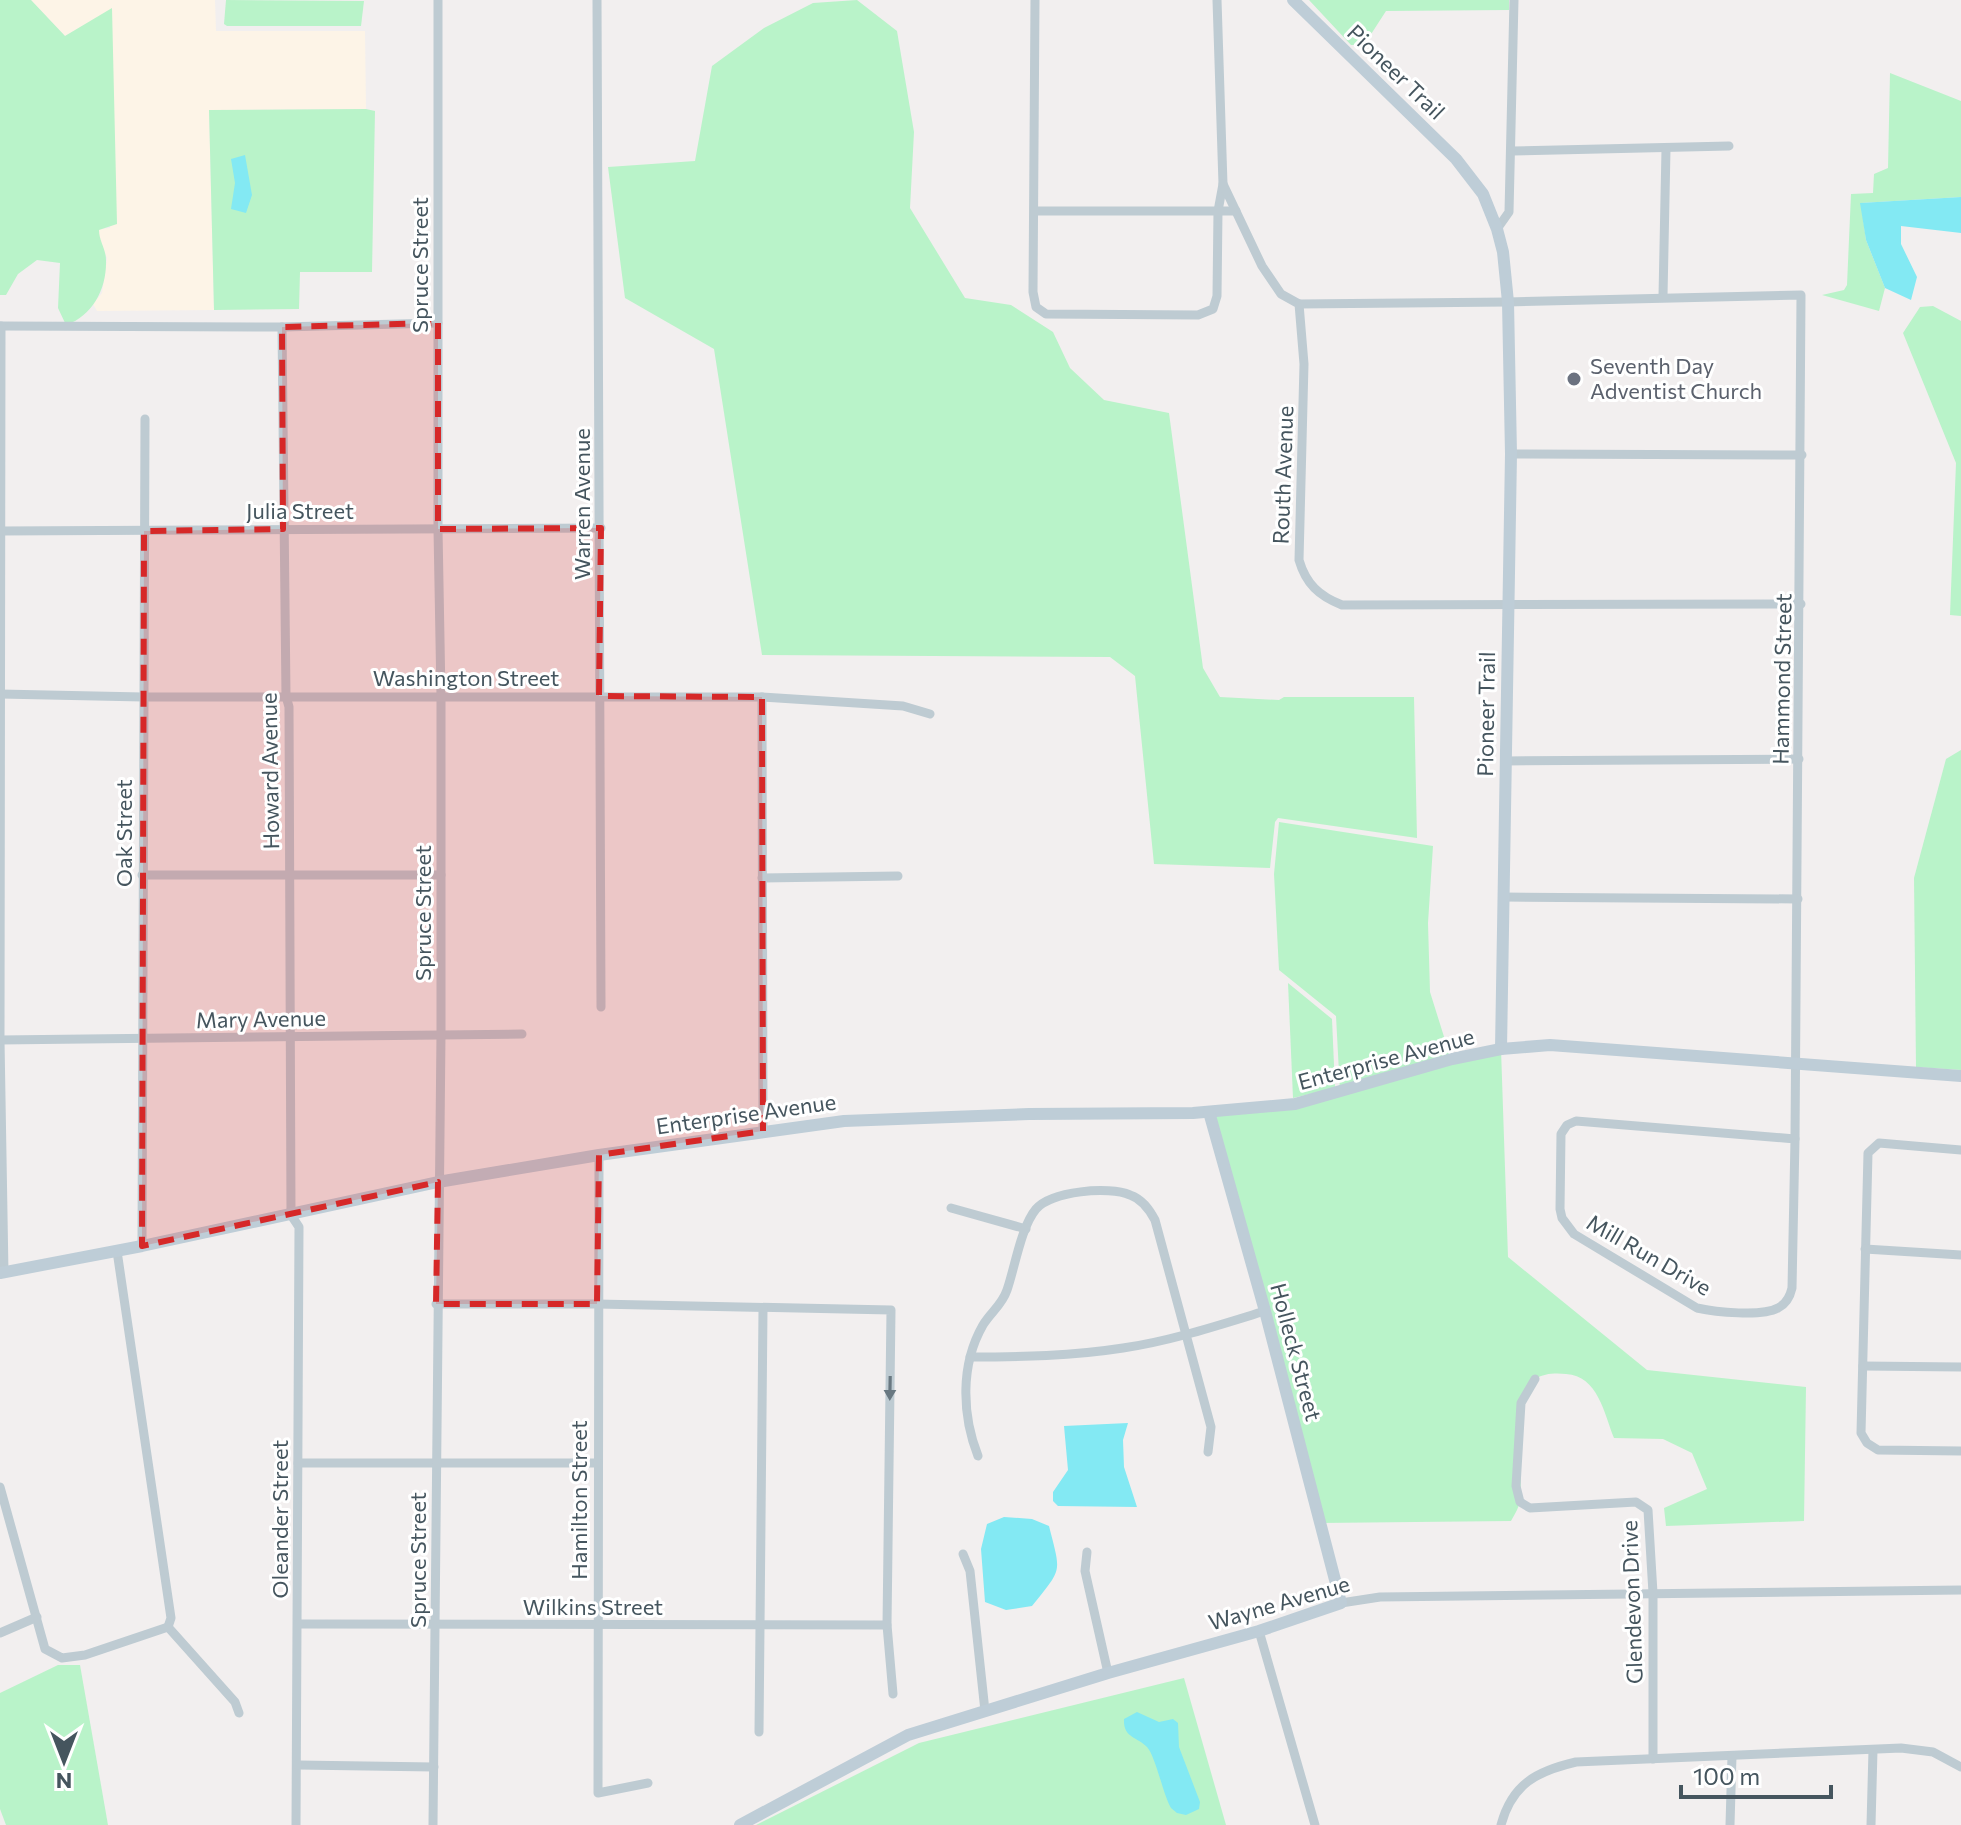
<svg xmlns="http://www.w3.org/2000/svg" width="1961" height="1825" font-family="Commissioner,sans-serif">
	<style>
		.commercial { fill: #fdf4e7 }
		.green { fill: #b9f3c9 }
		.water { fill: #83e9f3 }
		.lines { fill: none; stroke-linecap: round; stroke-linejoin: round }
		.street { stroke: #becbd2; stroke-width: 9 }
		.secondary { stroke: #becdd7; stroke-width: 12 }
		.oneway { fill: #697881 }
		.marked { fill: #d62828; fill-opacity: 0.2; stroke: #d62828; stroke-width: 6; stroke-dasharray: 16 10; stroke-linejoin: round }
		.worship-dot { fill: #6b7280; stroke: #fff; stroke-width: 3 }
		.labels { text-anchor: middle; stroke-width: 6; stroke-linejoin: round; paint-order: stroke }
		.street-label { font-size: 22px; fill: #45555e; stroke: #fff }
		.worship-label { font-size: 22px; fill: #5b616d; stroke: #fff; text-anchor: start }
	</style>
	<rect width="100%" height="100%" fill="#f2efef"/>
	<!-- commercial -->
	<path class="commercial" d="M31,0H215L216,31H365L366,109L209,110L214,310L97,311L93,304L102,293L107,258L99,238V229L110,228L112,9L65,36Z"/>
	<!-- green -->
	<g class="green">
		<path d="M0,0H31L65,36L112,8L117,224L99,230C99,241 106,249 106,260C107,288 93,316 66,325L58,308L60,263L37,260L18,274L6,295H0Z"/>
		<path d="M226,0L364,1L361,26H227L224,24Z"/>
		<path d="M857,0L897,31L914,132L910,208L965,298L1011,305L1053,332L1070,368L1104,400L1169,413L1203,668L1220,697L1279,700L1284,697H1414L1417,838L1278,818L1275,822L1270,868L1154,864L1135,676L1110,657L762,655L714,349L625,298L608,167L695,161L712,66L764,28L813,3Z"/>
		<path d="M1309,0H1509V10L1386,11L1364,45H1351Z"/>
		<path d="M1890,73L1961,101V197L1861,203L1866,240L1885,288L1879,311L1822,295L1844,290L1847,285L1851,194L1873,193L1874,174L1888,168Z"/>
		<path d="M366,109L375,111L372,272H300L299,309L214,310L209,110Z"/>
		<path d="M1933,306L1961,321V616L1950,615L1956,463L1903,333L1920,307Z"/>
		<path d="M1961,750V1070L1916,1067L1914,878L1946,759Z"/>
		<path d="M1279,822L1433,846L1428,923L1430,992L1451,1059L1501,1049L1508,1257L1647,1370L1806,1387L1804,1521L1666,1526L1664,1508L1707,1489L1692,1453L1663,1439L1614,1438C1604,1413 1598,1376 1566,1374C1557,1373 1543,1373 1536,1379C1509,1402 1524,1466 1520,1498C1520,1506 1515,1514 1511,1521L1320,1523L1209,1112L1340,1092L1336,1016L1279,970L1274,874Z"/>
		<path d="M1288,983L1332,1019L1335,1088L1293,1098Z"/>
		<path d="M58,1665H80L108,1825H6L0,1809V1693Z"/>
		<path d="M1184,1678L1226,1825H756L919,1743Z"/>
	</g>
	<!-- water -->
	<g class="water">
		<path d="M245,155L252,195L246,213L231,209L235,183L231,159Z"/>
		<path d="M1961,197V233L1901,226V244L1917,277L1911,300L1885,288L1866,240L1860,203Z"/>
		<path d="M1128,1423L1123,1440L1124,1467L1137,1507L1058,1506L1053,1501V1492L1068,1470L1064,1426Z"/>
		<path d="M1004,1517L1032,1519L1049,1526C1061,1574 1063,1567 1032,1606L1006,1610L985,1602L981,1549L987,1524Z"/>
		<path d="M1137,1712L1159,1722L1173,1719L1178,1723L1179,1747L1200,1802L1199,1809L1186,1815L1177,1813L1171,1808C1163,1794 1155,1755 1147,1747C1137,1737 1123,1738 1124,1719Z"/>
	</g>
	<g class="lines">
		<!-- street -->
		<g class="street">
			<path d="M597,0L601,1007"/>
			<path d="M1035,0L1033,292L1036,307L1046,314L1198,315L1213,309L1217,296L1218,211L1223,184L1217,0"/>
			<path d="M1512,151L1729,146"/>
			<path d="M1223,184L1262,266L1281,294L1299,304L1304,364L1299,560C1306,584 1319,596 1342,605L1801,604"/>
			<path d="M1035,211H1236"/>
			<path d="M1497,229L1509,212L1514,0"/>
			<path d="M1663,296L1666,149"/>
			<path d="M1299,304L1508,302L1801,295L1795,1139"/>
			<path d="M0,326L282,327L438,323"/>
			<path d="M1,326L0,1040L4,1273"/>
			<path d="M282,327L286,696L289,707L291,1215L299,1227L296,1825"/>
			<path d="M1511,454L1802,455"/>
			<path d="M0,531L601,528"/>
			<path d="M0,694L143,697H762L903,706L930,714"/>
			<path d="M762,697L763,1131"/>
			<path d="M1505,761L1799,759"/>
			<path d="M142,875H441"/>
			<path d="M762,878L898,876"/>
			<path d="M1503,897L1798,899"/>
			<path d="M0,1040L522,1034"/>
			<path d="M1576,1121L1795,1139L1792,1288C1790,1297 1786,1304 1778,1308C1762,1317 1715,1312 1697,1308L1574,1234L1562,1218L1560,1209L1561,1134L1567,1125Z"/>
			<path d="M1961,1150L1879,1143L1868,1153L1861,1433L1867,1443L1878,1450L1961,1451"/>
			<path d="M599,1155L598,1793L648,1783"/>
			<path d="M951,1208L1026,1229"/>
			<path d="M142,1246L145,419"/>
			<path d="M1865,1249L1961,1255"/>
			<path d="M117,1251L171,1618L168,1627L235,1702L239,1713"/>
			<path d="M436,1304H597L891,1310L887,1625L893,1694"/>
			<path d="M970,1357C1021,1357 1072,1356 1123,1348C1171,1341 1219,1325 1265,1311"/>
			<path d="M1863,1366L1961,1367"/>
			<path d="M1535,1379L1521,1403L1516,1486L1520,1502L1530,1508L1636,1502L1648,1510L1653,1593V1759"/>
			<path d="M978,1456C962,1415 960,1365 983,1325C991,1312 1002,1305 1007,1290C1015,1267 1021,1227 1036,1209C1051,1191 1109,1186 1130,1195C1142,1199 1149,1209 1155,1220L1211,1427L1208,1452"/>
			<path d="M298,1463H598"/>
			<path d="M0,1487L45,1649L62,1658L85,1655L168,1627"/>
			<path d="M1087,1552L1085,1571L1108,1673"/>
			<path d="M963,1554L970,1571L985,1711"/>
			<path d="M1341,1603L1380,1597L1961,1590"/>
			<path d="M298,1624L887,1625"/>
			<path d="M1259,1631L1315,1825"/>
			<path d="M0,1633L37,1617"/>
			<path d="M759,1732L763,1309"/>
			<path d="M298,1765L434,1767"/>
			<path d="M433,1825L441,1034V696L438,529V0"/>
			<path d="M1501,1825C1512,1784 1537,1771 1576,1762L1901,1748L1933,1752L1961,1767"/>
			<path d="M1730,1825L1732,1756"/>
			<path d="M1871,1825L1873,1750"/>
		</g>
		<!-- secondary -->
		<g class="secondary">
			<path d="M1293,0L1456,159L1483,194L1497,229L1503,252L1508,302L1511,454L1501,1049"/>
			<path d="M0,1273L142,1246L438,1182L599,1155L844,1121L1029,1114L1193,1113L1295,1104L1452,1059L1501,1049L1550,1045L1961,1076"/>
			<path d="M740,1825L908,1735L1108,1673L1259,1631L1341,1603L1265,1311L1209,1112"/>
		</g>
	</g>
	<!-- one-way arrows -->
	<defs><path id="oneway-solid" d="M-6-.8H1V-3.2L6.5 0L1 3.2V.8H-6Z" transform="scale(2)"/></defs>
	<use class="oneway" href="#oneway-solid" transform="translate(890 1388) rotate(91)"/>
	<!-- marked area -->
	<path class="marked" d="M438,323V529L601,528L599,696L762,697L763,1131L599,1155L597,1304H436L438,1182L142,1246L144,531L283,529L282,327Z"/>
	<!-- markers -->
	<circle class="worship-dot" cx="1574" cy="379" r="8"/>
	<g class="labels">
		<!-- street labels -->
		<g class="street-label">
			<text transform="translate(1396 72) rotate(44)" y="8">Pioneer Trail</text>
			<text transform="translate(420 265) rotate(-90)" y="8">Spruce Street</text>
			<text transform="translate(1283 475) rotate(-88)" y="8">Routh Avenue</text>
			<text transform="translate(582 504) rotate(-90)" y="8">Warren Avenue</text>
			<text x="300" y="519">Julia Street</text>
			<text x="466" y="686">Washington Street</text>
			<text transform="translate(1782 679) rotate(-89)" y="8">Hammond Street</text>
			<text transform="translate(1486 714) rotate(-89)" y="8">Pioneer Trail</text>
			<text transform="translate(270 771) rotate(-91)" y="8">Howard Avenue</text>
			<text transform="translate(124 833) rotate(-90)" y="8">Oak Street</text>
			<text transform="translate(423 913) rotate(-90)" y="8">Spruce Street</text>
			<text transform="translate(261 1019) rotate(-1)" y="8">Mary Avenue</text>
			<text transform="translate(1386 1059) rotate(-15)" y="8">Enterprise Avenue</text>
			<text transform="translate(746 1114) rotate(-8)" y="8">Enterprise Avenue</text>
			<text transform="translate(1649 1255) rotate(30)" y="8">Mill Run Drive</text>
			<text transform="translate(1296 1352) rotate(75)" y="8">Holleck Street</text>
			<text transform="translate(579 1500) rotate(-90)" y="8">Hamilton Street</text>
			<text transform="translate(280 1519) rotate(-90)" y="8">Oleander Street</text>
			<text transform="translate(418 1560) rotate(-90)" y="8">Spruce Street</text>
			<text transform="translate(1632 1602) rotate(-92)" y="8">Glendevon Drive</text>
			<text transform="translate(1279 1603) rotate(-16)" y="8">Wayne Avenue</text>
			<text x="593" y="1615">Wilkins Street</text>
		</g>
		<!-- worship labels -->
		<g class="worship-label">
			<text x="1590" y="374">Seventh Day<tspan x="1590" dy="25">Adventist Church</tspan></text>
		</g>
	</g>
	<!-- north arrow -->
	<g transform="translate(64 1761) rotate(180)" stroke="#ffffff" stroke-width="6" paint-order="stroke">
	<path d="M0-6L14 30L0 20L-14 30Z" fill="#45555e"/>
	<text y="-12" font-size="22" font-weight="bold" text-anchor="middle" fill="#45555e">N</text>
	</g>
	<!-- scale -->
	<path d="M1681 1785v12h150v-12" fill="none" stroke="#45555e" stroke-width="4"/>
	<text x="1693" y="1785" font-size="24" fill="#45555e" stroke="#ffffff" stroke-width="6" paint-order="stroke">100 m</text>
</svg>
